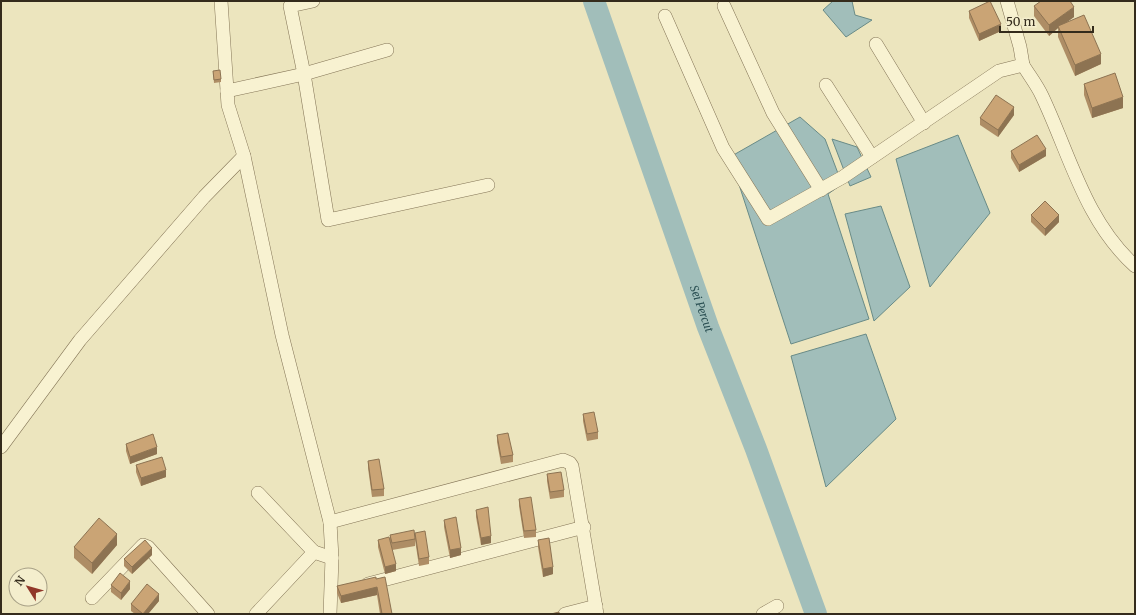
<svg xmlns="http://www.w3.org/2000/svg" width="1136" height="615" font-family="Merriweather,serif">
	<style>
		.water { fill: #a1beba; stroke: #698b87 }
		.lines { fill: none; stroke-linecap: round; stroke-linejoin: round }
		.river { stroke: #a1beba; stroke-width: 22 }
		.street-casing { stroke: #847557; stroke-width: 14 }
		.street { stroke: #f8f2d1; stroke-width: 13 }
		.wall { fill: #ae8d65 }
		.shaded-wall { fill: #8d7352 }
		.building { fill: #caa475; stroke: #8d7352 }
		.labels { text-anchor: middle; stroke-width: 3; stroke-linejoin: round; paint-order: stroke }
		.water-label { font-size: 11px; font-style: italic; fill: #2b5053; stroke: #f4eecd }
	</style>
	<rect width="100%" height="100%" fill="#ece5be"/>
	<!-- water -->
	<g class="water">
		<path d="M833,1H852L855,15L872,20L846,37L823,10Z"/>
		<path d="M800,117L825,139L842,184L828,194L869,319L791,344L730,157Z"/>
		<path d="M958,135L990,213L930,287L896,159Z"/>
		<path d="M832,139L857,147L871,177L850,186Z"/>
		<path d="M881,206L910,287L874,321L845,214Z"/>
		<path d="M866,334L896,419L826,487L791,356Z"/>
	</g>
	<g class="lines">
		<!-- river -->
		<path class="river" id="s1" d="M594,1L708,327L756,449L816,614"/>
		<defs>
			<g id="street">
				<path d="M221,1L228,105L244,156L282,335L330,522L332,558L330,614"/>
				<path d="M313,1L290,6L304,74L328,220L488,185"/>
				<path d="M1007,1L1020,47L1023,65"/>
				<path d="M724,6L773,113L821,190"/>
				<path d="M665,16L723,148L768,219L843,177L999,71L1023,65C1029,75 1037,85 1042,96C1070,155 1085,221 1135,266"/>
				<path d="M876,44L924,123"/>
				<path d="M826,85L872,157"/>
				<path d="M227,91L304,74L387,50"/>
				<path d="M1,447L80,340L204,197L244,156"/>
				<path d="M258,493L314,552"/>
				<path d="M330,522L563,460L570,463L572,466L597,614"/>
				<path d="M368,584L584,527"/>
				<path d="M92,598L143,545L148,547L208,614"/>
				<path d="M256,614L314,552L332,558"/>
				<path d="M565,614L596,606"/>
				<path d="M763,614L777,606"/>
			</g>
		</defs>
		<!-- street casing -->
		<use href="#street" class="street-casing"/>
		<!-- street -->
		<use href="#street" class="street"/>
	</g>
	<!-- wall -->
	<g class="wall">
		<path d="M1034,6L1074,17L1065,23L1101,64L1075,76L1058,37V28L1049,36L1034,16Z"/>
		<path d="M969,11L1001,31L979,41L969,18Z"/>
		<path d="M213,71L221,79V82L214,83Z"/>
		<path d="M1084,84L1123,108L1092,118L1084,95Z"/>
		<path d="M1014,115L998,137L980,125V118Z"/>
		<path d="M1011,151L1046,156L1019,172L1011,158Z"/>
		<path d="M1031,215L1059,222L1045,236L1031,222Z"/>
		<path d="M583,414L598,432V439L587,441L583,421Z"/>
		<path d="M497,435L513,455V462L501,464L497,442Z"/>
		<path d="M126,444L157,454L130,464L126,451Z"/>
		<path d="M368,461L384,489V496L372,497L368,468Z"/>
		<path d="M136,465L166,477L141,486L136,472Z"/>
		<path d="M547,474L564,490V497L550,499L547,481Z"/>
		<path d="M519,499L536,530V537L524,538L519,506Z"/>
		<path d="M476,510L491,543L481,545L476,517Z"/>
		<path d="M444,520L461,555L450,558L444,527Z"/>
		<path d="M415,533L429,557V564L419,566L415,540Z"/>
		<path d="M390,535L415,539V546L392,550L390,542Z"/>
		<path d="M378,540L396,571L385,574L378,547Z"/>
		<path d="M538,540L553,574L543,577L538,547Z"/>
		<path d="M117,545L92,574L74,558V547Z"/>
		<path d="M152,555L132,574L124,566V559Z"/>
		<path d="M376,579L392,614H380L377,595L341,603L337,593V586Z"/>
		<path d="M111,585L130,589L121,600L111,592Z"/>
		<path d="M159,601L148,614H135L131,611V604Z"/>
	</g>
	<!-- shaded-wall -->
	<g class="shaded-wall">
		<path d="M1074,7V17L1059,28L1058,26V28L1049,36V25Z"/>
		<path d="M1001,24V31L979,41V34Z"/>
		<path d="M1101,54V64L1075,76V65Z"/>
		<path d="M1123,97V108L1092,118V108Z"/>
		<path d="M1014,107V115L998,137V130Z"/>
		<path d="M1046,149V156L1019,172V165Z"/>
		<path d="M1059,215V222L1045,236V229Z"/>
		<path d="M157,447V454L130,464V457Z"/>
		<path d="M166,470V477L141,486V478Z"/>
		<path d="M117,534V545L92,574V563Z"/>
		<path d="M491,536V543L481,545V538Z"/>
		<path d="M152,548V555L132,574V567Z"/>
		<path d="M461,548V555L450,558V550Z"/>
		<path d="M396,564V571L385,574V567Z"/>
		<path d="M553,567V574L543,577V569Z"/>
		<path d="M130,581V589L121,600V593Z"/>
		<path d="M377,587V595L341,603V596Z"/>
		<path d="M159,594V601L148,614H143Z"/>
	</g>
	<!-- building -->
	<g class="building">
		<path d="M990,1L1001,24L979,34L969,11Z"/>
		<path d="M1041,1H1070L1074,7L1049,25L1034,6Z"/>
		<path d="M1084,15L1101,54L1075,65L1058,26Z"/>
		<path d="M220,70L221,79L214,80L213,71Z"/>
		<path d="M1115,73L1123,97L1092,108L1084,84Z"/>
		<path d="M996,95L1014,107L998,130L980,118Z"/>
		<path d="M1037,135L1046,149L1019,165L1011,151Z"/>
		<path d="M1045,201L1059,215L1045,229L1031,215Z"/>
		<path d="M594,412L598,432L587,434L583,414Z"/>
		<path d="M508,433L513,455L501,457L497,435Z"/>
		<path d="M153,434L157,447L130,457L126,444Z"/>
		<path d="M162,457L166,470L141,478L136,465Z"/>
		<path d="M379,459L384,489L372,490L368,461Z"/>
		<path d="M561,472L564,490L550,492L547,474Z"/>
		<path d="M531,497L536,530L524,531L519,499Z"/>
		<path d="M488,507L491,536L481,538L476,510Z"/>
		<path d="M456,517L461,548L450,550L444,520Z"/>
		<path d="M99,518L117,534L92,563L74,547Z"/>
		<path d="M414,530L415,539L392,543L390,535Z"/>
		<path d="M425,531L429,557L419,559L415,533Z"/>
		<path d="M389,537L396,564L385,567L378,540Z"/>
		<path d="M549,538L553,567L543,569L538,540Z"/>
		<path d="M145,540L152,548L132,567L124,559Z"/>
		<path d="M120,573L130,581L121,593L111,585Z"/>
		<path d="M376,577V579L385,577L392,614H382L377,587L341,596L337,586Z"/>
		<path d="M147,584L159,594L143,614L131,604Z"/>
		<path d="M559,612V614H551Z"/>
	</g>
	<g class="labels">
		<!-- water labels -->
		<g class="water-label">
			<text dy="4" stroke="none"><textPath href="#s1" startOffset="326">Sei Percut</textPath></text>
		</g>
	</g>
	<!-- border -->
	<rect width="1136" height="615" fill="none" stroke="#342b1c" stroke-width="4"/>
	<!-- north arrow -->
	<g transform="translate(28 587) rotate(307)"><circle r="19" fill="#f4eecd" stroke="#a7a086"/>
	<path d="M0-3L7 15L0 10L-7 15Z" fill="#913729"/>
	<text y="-6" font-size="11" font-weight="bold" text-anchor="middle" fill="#342b1c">N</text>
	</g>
	<!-- scale -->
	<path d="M1000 26v6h93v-6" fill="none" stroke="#342b1c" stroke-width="2"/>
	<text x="1006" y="26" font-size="12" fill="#342b1c" stroke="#f4eecd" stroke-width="3" paint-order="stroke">50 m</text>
</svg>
